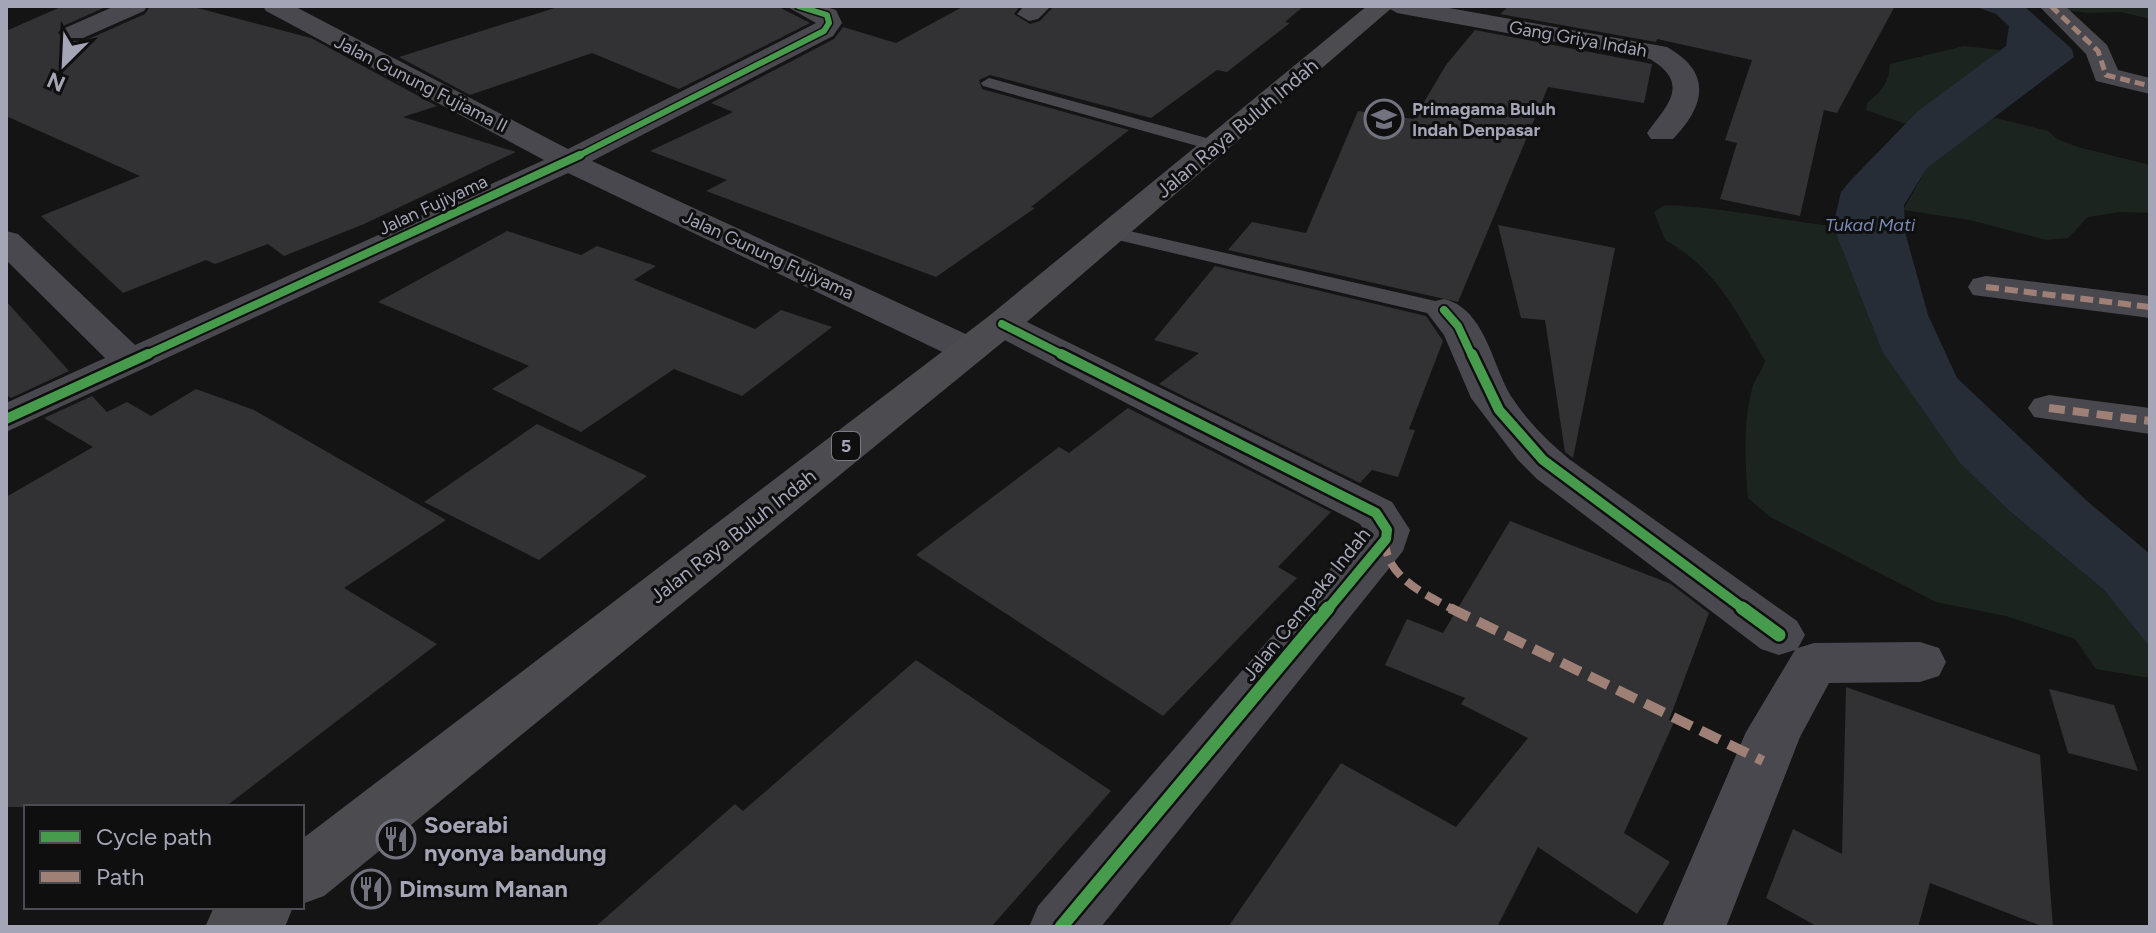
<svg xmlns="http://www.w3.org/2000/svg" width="2156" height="933" font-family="Figtree,sans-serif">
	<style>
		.green { fill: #1c241f }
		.water { fill: #272d37 }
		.building { fill: #323234 }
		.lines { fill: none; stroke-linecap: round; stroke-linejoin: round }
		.service { fill: #49484e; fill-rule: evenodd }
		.minor { fill: #49484e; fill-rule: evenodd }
		.trunk { fill: #4b4b50; fill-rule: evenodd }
		.quiet-far3 { stroke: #9e8076; stroke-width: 5; stroke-dasharray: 10 5; stroke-linecap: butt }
		.quiet-far2 { stroke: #9e8076; stroke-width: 6; stroke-dasharray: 13 6; stroke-linecap: butt }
		.quiet-far1 { stroke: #9e8076; stroke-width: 8; stroke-dasharray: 16 8; stroke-linecap: butt }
		.quiet { stroke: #9e8076; stroke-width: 10; stroke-dasharray: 21 10; stroke-linecap: butt }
		.cycleway-far3-casing { stroke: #0f0f10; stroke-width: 9 }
		.cycleway-far2-casing { stroke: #0f0f10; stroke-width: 12 }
		.cycleway-far1-casing { stroke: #0f0f10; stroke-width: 15 }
		.cycleway-casing { stroke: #0f0f10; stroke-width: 18 }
		.cycleway-far3 { stroke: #469c4c; stroke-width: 6 }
		.cycleway-far2 { stroke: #469c4c; stroke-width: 8 }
		.cycleway-far1 { stroke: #469c4c; stroke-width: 10 }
		.cycleway { stroke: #469c4c; stroke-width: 13 }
		.labels { text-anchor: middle; stroke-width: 6; stroke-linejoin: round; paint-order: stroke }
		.far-street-label { font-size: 18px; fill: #a4a6b7; stroke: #0f0f10 }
		.far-poi-label { font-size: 18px; font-weight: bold; fill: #a4a6b7; stroke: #0f0f10; text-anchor: start }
		.far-water-label { font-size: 18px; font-style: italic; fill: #798bb4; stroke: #0f0f10 }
		.shield { fill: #0f0f10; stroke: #777985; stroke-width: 2 }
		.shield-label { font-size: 18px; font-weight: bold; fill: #a4a6b7 }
		.street-label { font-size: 20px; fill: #a4a6b7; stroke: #0f0f10 }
		.near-poi-label { font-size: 24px; font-weight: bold; fill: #a4a6b7; stroke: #0f0f10; text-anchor: start }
	</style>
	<rect width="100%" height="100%" fill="#141415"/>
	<!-- green -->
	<g class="green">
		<path d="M2024,6H2150V19L2121,12L2089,13Z"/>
		<path d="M1964,46L2000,50L1906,124L1866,110L1867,103C1882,91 1889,83 1890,64Z"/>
		<path d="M1992,117L2048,131L2057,139L2078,147L2150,165V213L2120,212L2088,217L2068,238L2046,240L1970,220L1903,210L1927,168Z"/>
		<path d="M1665,205C1722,207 1777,220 1833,226L1882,351L2012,513L2104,590L2147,642L2150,647V678L2096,669L2075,639L2006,616L1936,602L1770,517L1748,498C1745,463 1743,423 1752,389C1754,379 1762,372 1765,361C1738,314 1715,267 1665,240L1654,212Z"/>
	</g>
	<!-- water -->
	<path class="water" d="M1974,6H2024L2072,49L2074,57L1927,168L1904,205L1905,232L1928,315L1957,378L2087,501L2150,554V647L2104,590L2012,513L1960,463L1882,351L1833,226L1841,192L1851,180L1918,111L2006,46L2009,26L1996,14Z"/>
	<!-- building -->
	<g class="building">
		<path d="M63,6H108L63,26L58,33L65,41H84L145,14L150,6H190L311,38L437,106L403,117L516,152L364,224L284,256L268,244L215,264L206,260L123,293L41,216L140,176L6,116V31Z"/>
		<path d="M561,6H777L810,23L679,89L592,53L470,95L399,57Z"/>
		<path d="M964,6H1020L1014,14L1030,24L1040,21L1054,6H1304L1285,22L1290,23L1227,72L1217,70L1151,118L990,75L979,80L982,89L1129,130L1031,207L1035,208L936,277L706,191L727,180L650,151L733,112L711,103L834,39L843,27L896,43Z"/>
		<path d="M1509,6H1895L1837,113L1824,110L1800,216L1720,199L1737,143L1725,140L1752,60L1657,39L1656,42L1500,14Z"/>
		<path d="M1475,30L1652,64L1644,103L1548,87L1458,302L1228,250L1252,222L1306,233L1358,111L1414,119L1446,65Z"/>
		<path d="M1498,225L1615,248L1573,458L1565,452L1545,320L1521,318Z"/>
		<path d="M507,231L581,255L597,246L656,266L634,280L755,329L781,310L832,327L742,396L674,369L581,432L492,389L529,366L378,302Z"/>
		<path d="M1215,266L1426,316L1443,341L1409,429L1415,430L1398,477L1372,470L1360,483L1159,384L1199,353L1154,340Z"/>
		<path d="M6,301L69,371L11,398L6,395Z"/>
		<path d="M196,389L254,410L446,520L344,588L437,644L225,807H6V497L93,447L44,418L92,396L107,412L127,402L151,416Z"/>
		<path d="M1128,408L1331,512L1278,567L1297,578L1163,716L916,555L1059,447L1069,453Z"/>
		<path d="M537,424L647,476L539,560L424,502Z"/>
		<path d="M1510,521L1671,584L1709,613L1669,720L1674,722L1624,833L1670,862L1637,914L1538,847L1497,927H1228L1341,763L1456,827L1528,738L1461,704L1465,698L1385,665L1407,619L1443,633Z"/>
		<path d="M916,660L1111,791L991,927H595L735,804L743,811Z"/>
		<path d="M1846,687L2040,755L2053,927H2044L1930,883L1918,927H1818L1766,898L1793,829L1842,854Z"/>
		<path d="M2049,689L2114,705L2138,771L2068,753Z"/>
	</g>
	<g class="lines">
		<!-- service -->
		<g class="service">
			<path d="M989,78L1221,142L1224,146L1215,151L983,86L981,83Z"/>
			<path d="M1112,227L1444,303L1455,310L1444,317L1105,237L1102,233L1105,229Z"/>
		</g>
		<!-- minor -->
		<g class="minor">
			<path d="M115,6H147L144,11L83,38H65L61,33L65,28Z"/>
			<path d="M263,6H294L568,149L816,23L786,6H823L836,10L842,23L833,36L592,161L983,342L989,350L983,358L969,362L955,358L568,173L6,432V403L105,358L6,260V231L18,234L135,345L544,160L266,11Z"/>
			<path d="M1024,6H1051L1038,19L1029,21L1017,14Z"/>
			<path d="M1385,6H1438L1667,47C1713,73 1705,106 1673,139H1651L1647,133C1666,106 1692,84 1650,59L1397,13Z"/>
			<path d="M2039,6H2065L2107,45L2118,70L2150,78V94L2096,81L2086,54Z"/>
			<path d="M1986,276L2150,296V318L1973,295L1968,287L1973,279Z"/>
			<path d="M1444,299C1486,309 1492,367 1513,399C1528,422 1548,441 1569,459L1797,621L1805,635L1798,648L1814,643L1920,642L1939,648L1946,662L1939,676L1920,682L1829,683L1800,737L1726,927H1662L1746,732L1795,650L1779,655L1761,649L1537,479L1518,460L1471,398L1444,335L1425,310L1431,302Z"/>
			<path d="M1002,313L1015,316L1392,502L1410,530L1403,551L1101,927H1029L1038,906L1364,530L1360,524L989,332L983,324L989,316Z"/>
			<path d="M2049,395L2150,408V434L2034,417L2028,408L2034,399Z"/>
		</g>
		<!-- trunk -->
		<g class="trunk">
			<path d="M1367,6H1394L1015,332L324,896L302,904V839L989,316Z"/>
			<path d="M214,907H293L285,927H205Z"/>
		</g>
		<!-- quiet-far3 -->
		<path class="quiet-far3" d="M2051,6L2098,51L2106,75L2150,86"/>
		<!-- quiet-far2 -->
		<path class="quiet-far2" d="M1986,287L2150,307"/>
		<!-- quiet-far1 -->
		<g class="quiet-far1">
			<path d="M2049,408L2150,421"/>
			<path d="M1385,540C1385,577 1425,594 1454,610"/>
		</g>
		<!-- quiet -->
		<path class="quiet" d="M1450,608L1763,761"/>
		<defs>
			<path id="cycleway-far3" d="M576,157L824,31L829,23L827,15L798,6"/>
			<g id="cycleway-far2">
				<path d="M1444,310L1458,326L1472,356"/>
				<path d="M1002,324L1065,356"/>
				<path d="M144,356L580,155"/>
			</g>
			<g id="cycleway-far1">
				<path d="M1061,354L1376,513L1387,530L1386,539L1327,610"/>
				<path d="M1472,354L1499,410L1543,460L1745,610"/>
				<path d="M6,419L148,354"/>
			</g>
			<g id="cycleway">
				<path d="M1742,608L1779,635"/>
				<path d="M1061,927L1328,608"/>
			</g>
		</defs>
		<!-- cycleway-far3 casing -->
		<use href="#cycleway-far3" class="cycleway-far3-casing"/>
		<!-- cycleway-far2 casing -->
		<use href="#cycleway-far2" class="cycleway-far2-casing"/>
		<!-- cycleway-far1 casing -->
		<use href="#cycleway-far1" class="cycleway-far1-casing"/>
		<!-- cycleway casing -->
		<use href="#cycleway" class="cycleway-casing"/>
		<!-- cycleway-far3 -->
		<use href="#cycleway-far3" class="cycleway-far3"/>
		<!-- cycleway-far2 -->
		<use href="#cycleway-far2" class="cycleway-far2"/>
		<!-- cycleway-far1 -->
		<use href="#cycleway-far1" class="cycleway-far1"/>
		<!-- cycleway -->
		<use href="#cycleway" class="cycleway"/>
	</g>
	<!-- icons -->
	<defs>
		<symbol id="school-ring" viewBox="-11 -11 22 22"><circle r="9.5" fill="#0f0f10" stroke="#72737e" stroke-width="1.5"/><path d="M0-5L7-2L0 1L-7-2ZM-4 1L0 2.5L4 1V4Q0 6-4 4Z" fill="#72737e"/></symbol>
		<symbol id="restaurant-ring" viewBox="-11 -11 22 22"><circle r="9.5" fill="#0f0f10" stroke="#72737e" stroke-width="1.5"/><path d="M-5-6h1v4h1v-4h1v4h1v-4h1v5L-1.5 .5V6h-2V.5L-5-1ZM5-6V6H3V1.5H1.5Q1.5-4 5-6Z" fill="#72737e"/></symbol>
	</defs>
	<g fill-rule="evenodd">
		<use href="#school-ring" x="1362" y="97" width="44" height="44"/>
		<use href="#restaurant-ring" x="374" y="817" width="44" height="44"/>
		<use href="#restaurant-ring" x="349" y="867" width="44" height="44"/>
	</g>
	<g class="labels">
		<!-- far-street labels -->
		<g class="far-street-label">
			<text transform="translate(1578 39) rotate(10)" y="6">Gang Griya Indah</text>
			<text transform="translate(421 84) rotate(27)" y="6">Jalan Gunung Fujiama II</text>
			<text transform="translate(433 205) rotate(-25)" y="6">Jalan Fujiyama</text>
			<text transform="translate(768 255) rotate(25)" y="6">Jalan Gunung Fujiyama</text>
		</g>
		<!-- far-poi labels -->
		<g class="far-poi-label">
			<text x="1412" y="115">Primagama Buluh<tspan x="1412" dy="21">Indah Denpasar</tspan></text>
		</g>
		<!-- far-water labels -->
		<g class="far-water-label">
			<text x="1870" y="231">Tukad Mati</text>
		</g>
		<!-- shield labels -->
		<rect class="shield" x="832" y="432" width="28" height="28" rx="6"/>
		<g class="shield-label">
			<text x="846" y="452">5</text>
		</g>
		<!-- street labels -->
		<g class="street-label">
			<text transform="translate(1237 128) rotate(-40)" y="7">Jalan Raya Buluh Indah</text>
			<text transform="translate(733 536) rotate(-38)" y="7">Jalan Raya Buluh Indah</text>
			<text transform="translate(1306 604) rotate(-51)" y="7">Jalan Cempaka Indah</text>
		</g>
		<!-- near-poi labels -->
		<g class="near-poi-label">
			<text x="424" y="833">Soerabi<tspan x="424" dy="28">nyonya bandung</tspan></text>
			<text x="399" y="897">Dimsum Manan</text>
		</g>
	</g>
	<!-- border -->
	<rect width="2156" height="933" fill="none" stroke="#a4a6b7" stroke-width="16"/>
	<!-- legend -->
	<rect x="24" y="805" width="280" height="104" fill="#0f0f10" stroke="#4b4b53" stroke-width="2"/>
	<rect x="40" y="831" width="40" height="12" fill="#469c4c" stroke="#4b4b53" stroke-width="2"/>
	<text x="96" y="845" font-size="24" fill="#a4a6b7">Cycle path</text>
	<rect x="40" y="871" width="40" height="12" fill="#9e8076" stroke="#4b4b53" stroke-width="2"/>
	<text x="96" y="885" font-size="24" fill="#a4a6b7">Path</text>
	<!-- north arrow -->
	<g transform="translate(64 64) rotate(204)" stroke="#0f0f10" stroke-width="6" paint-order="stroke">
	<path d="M0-6L14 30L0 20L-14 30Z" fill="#a4a6b7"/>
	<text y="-12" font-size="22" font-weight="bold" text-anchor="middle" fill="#a4a6b7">N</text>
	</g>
</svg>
